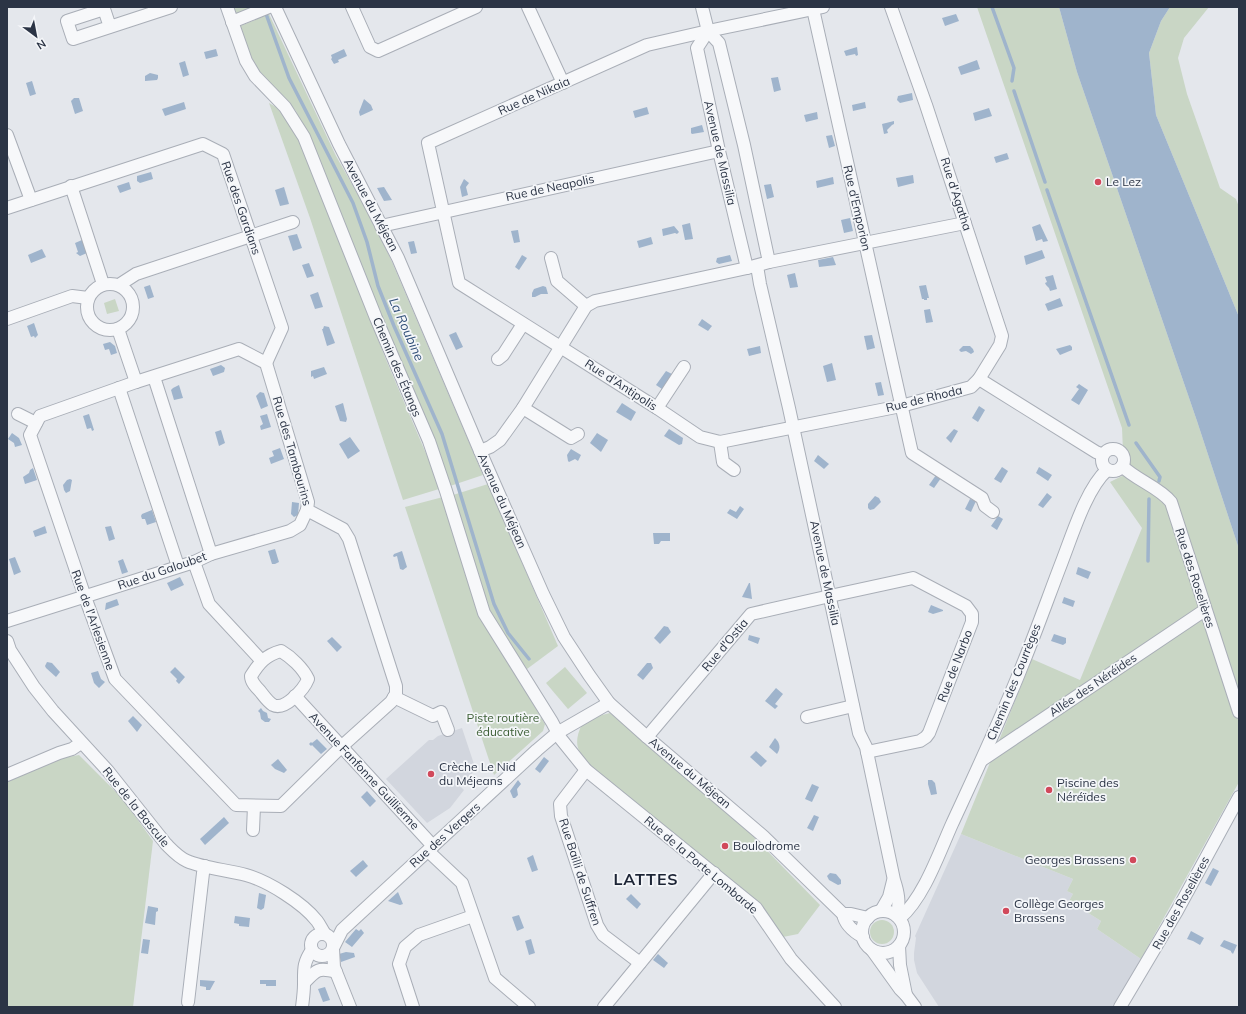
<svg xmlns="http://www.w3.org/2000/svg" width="1246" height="1014" font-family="Mulish,sans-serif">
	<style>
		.built { fill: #d2d6de }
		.green { fill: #c9d6c5 }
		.water { fill: #9fb4cc }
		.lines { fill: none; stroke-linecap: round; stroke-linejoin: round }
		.stream { stroke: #9fb4cc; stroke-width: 3.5 }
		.minor-casing { stroke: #a9aeb7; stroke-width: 14 }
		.minor { stroke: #f7f8fa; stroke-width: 12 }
		.poi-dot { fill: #d1495b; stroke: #f4f6f9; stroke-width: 1.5 }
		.labels { text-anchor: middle; stroke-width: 3.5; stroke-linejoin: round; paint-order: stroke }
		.street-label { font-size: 12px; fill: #2b3445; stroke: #f4f6f9 }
		.poi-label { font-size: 12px; fill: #2b3445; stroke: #f4f6f9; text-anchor: start }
		.park-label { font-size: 12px; fill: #3f6138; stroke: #f4f6f9 }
		.water-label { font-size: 13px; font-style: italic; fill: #34527a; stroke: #f4f6f9 }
		.district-label { font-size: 16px; font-weight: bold; letter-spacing: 1px; fill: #1d2536; stroke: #f4f6f9 }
	</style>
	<rect width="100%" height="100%" fill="#e4e7ec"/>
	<!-- built -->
	<g class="built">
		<path d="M462,728L476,770L459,785L464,790L450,808L427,823L386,779L429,740H433L438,736Z"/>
		<path d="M961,834L1073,879L1067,891L1073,894L1069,901L1101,921L1097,929L1141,959L1112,1007H939L917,973L914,960V953L916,938L915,936Z"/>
	</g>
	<!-- green -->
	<g class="green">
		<path d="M232,7H255L235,15Z"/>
		<path d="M977,7H1059L1077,72L1197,421L1239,549V782L1141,959L1097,929L1101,921L1069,901L1073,894L1067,891L1073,879L961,834L1032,659L1080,680L1142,528L1110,482L1124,475L1122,428Z"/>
		<path d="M1170,7H1209L1184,38L1178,58L1187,94L1220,188L1236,199L1239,207V317L1156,115L1149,53L1161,21Z"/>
		<path d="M269,14L336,156L374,223L392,262L483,475L450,486L373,301L311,144L296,111L271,84L260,76L238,27Z"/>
		<path d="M269,103L283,111L298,139L387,362L433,470L439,489L403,500L310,218Z"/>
		<path d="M115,299L119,311L107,314L104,303Z"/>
		<path d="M488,484L558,646L527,669L488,610L453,495Z"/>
		<path d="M443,497L480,614L545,724L543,731L494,775L405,507Z"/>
		<path d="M565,667L587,693L568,709L546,683Z"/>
		<path d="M610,713L746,829L820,905L798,934L783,937L771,919L757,903L595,771C580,753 571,748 582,724L602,715Z"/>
		<path d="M79,755L122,798L153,841L133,1007H7V782L57,759Z"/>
		<circle cx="882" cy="932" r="12"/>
	</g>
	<!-- water -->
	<g class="water">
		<path d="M1059,7H1170L1161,21L1149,53L1156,115L1239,317V549L1197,421L1077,72Z"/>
		<path d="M956,14L959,21L945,26L942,18Z"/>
		<path d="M857,47L858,55L856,56L855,54L846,56L844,51Z"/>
		<path d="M216,49L218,56L206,59L204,52Z"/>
		<path d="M344,49L347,56L338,60L339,62L334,64L331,59L332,58L331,55Z"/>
		<path d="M977,60L980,69L961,75L958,67Z"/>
		<path d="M185,61L189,75L183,77L179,63Z"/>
		<path d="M150,73L158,75V78L157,80L145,81V76Z"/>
		<path d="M778,77L781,90L774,92L771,78Z"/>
		<path d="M32,81L36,94L30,96L26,83Z"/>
		<path d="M912,93L913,100L900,103L897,100L898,96Z"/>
		<path d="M74,98H79L83,111L75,114L71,101Z"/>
		<path d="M364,99L371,105L373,110L360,116L359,112Z"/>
		<path d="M184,102L186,109L165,116L162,109Z"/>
		<path d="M865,102L866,108L853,111L852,105Z"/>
		<path d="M647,107L649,114L635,118L633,111Z"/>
		<path d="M989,108L992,116L975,121L973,113Z"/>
		<path d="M817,112L818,119L806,122L804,115Z"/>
		<path d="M894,121V124L892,125L887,130L888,133L884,134L882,124Z"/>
		<path d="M702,125L704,132L692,134L691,133V128Z"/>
		<path d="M832,135L835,146L829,148L826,136Z"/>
		<path d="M1007,153L1009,159L996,163L994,157Z"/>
		<path d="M151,172L153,179L140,183L137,181V176Z"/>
		<path d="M913,175L914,183L898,187L896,178Z"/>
		<path d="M833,177L834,184L817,188L816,181Z"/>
		<path d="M464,179L469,183L466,187L468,195L462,197L460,187Z"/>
		<path d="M129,182L131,189L120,193L117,186Z"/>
		<path d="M771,184L774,197L767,199L764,185Z"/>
		<path d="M284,187L289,204L280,206L275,190Z"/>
		<path d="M384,187L392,200L384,201L377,188Z"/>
		<path d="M850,218L853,231L844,233L841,220Z"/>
		<path d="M690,223L693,239L685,240L682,225Z"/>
		<path d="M1040,224L1048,241L1043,242L1042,239L1036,241L1032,227Z"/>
		<path d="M674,226L679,232L677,234L675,233L663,236L662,229Z"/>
		<path d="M518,230L520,242L514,243L511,231Z"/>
		<path d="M297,234L302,248L293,251L288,236Z"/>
		<path d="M651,237L653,244L639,248L637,241Z"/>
		<path d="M82,240L87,253L80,256L76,253L78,252L75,243Z"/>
		<path d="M414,241L417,253L411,254L408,242Z"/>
		<path d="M42,249L46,257L31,263L28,255Z"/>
		<path d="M1042,250L1045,258L1026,265L1024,256Z"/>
		<path d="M522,255L527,258L519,270L515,267Z"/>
		<path d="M730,255L732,261L719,264L716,262L717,258Z"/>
		<path d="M833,257L836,265L819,267L818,260Z"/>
		<path d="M309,263L314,276L307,278L302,265Z"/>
		<path d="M795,273L798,287L790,288L787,275Z"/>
		<path d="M1053,275L1057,289L1050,291L1049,288L1046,285L1045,283L1047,282L1045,277Z"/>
		<path d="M150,285L154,297L148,299L144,287Z"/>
		<path d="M926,285L929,298H927V300H924V299H922L919,286Z"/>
		<path d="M543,286L546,287L548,294H541L535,297H532V293L534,289Z"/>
		<path d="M318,292L323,307L315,309L310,295Z"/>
		<path d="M1060,298L1063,306L1048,311L1045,304Z"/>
		<path d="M930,309L933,322L926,323L924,310Z"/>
		<path d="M702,319L712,326L708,331L698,325Z"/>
		<path d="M34,323L38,335L35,338L34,336L31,337L27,326Z"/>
		<path d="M324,326L329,327L335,343L327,346L322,329H323Z"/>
		<path d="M456,332L463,347L456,350L449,335Z"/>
		<path d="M872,335L875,348L867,350L864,336Z"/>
		<path d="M110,342L115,346L117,353L111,355L109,349L105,350L103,344Z"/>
		<path d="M1070,345L1072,347V350L1060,355L1056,349Z"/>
		<path d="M760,346L761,353L749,356L747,349Z"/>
		<path d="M963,346H970L973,349L974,352L971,354L966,351L961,352L959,350Z"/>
		<path d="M832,363L836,380L827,382L823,366Z"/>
		<path d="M221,365L225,368L224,372L213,376L210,369Z"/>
		<path d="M324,367L327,374L314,379L313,376L311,377V371Z"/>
		<path d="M666,371L672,374L662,389L656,385Z"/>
		<path d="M881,382L884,395L878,396L875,383Z"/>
		<path d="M1079,384L1088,390L1079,405L1071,400L1079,389L1076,387Z"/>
		<path d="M179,385L183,398L174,400L171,390L173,388Z"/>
		<path d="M260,392L264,393L268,406L261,409L256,396Z"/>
		<path d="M343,403L347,419L346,422L340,421L335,406Z"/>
		<path d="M622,403L636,412L631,421L616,412Z"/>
		<path d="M979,406L985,410L978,422L972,418Z"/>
		<path d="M89,414L94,430L92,431L91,428L87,429L83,416Z"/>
		<path d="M267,414L271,427L261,430L260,426L263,424L260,416Z"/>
		<path d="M669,429L683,438L682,444L679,445L664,436Z"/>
		<path d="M954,429L958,431L951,443L946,438Z"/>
		<path d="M221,430L225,443L219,446L215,432Z"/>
		<path d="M12,433L19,438L22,445L15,447L14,443L8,439Z"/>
		<path d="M597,433L608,440L601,452L590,443Z"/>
		<path d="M350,437L360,451L348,459L339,444Z"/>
		<path d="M280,448L284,459L271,464L269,458L274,456L272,451Z"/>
		<path d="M571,449L581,455L578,461L575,459L569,462L568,461L567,455Z"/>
		<path d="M818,455L829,464L824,469L814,461Z"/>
		<path d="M1002,467L1008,471L1001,483L994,479Z"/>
		<path d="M1039,467L1052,475L1048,481L1036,473Z"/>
		<path d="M33,468L37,480L25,484L23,477L29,473L30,470Z"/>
		<path d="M936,475L941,478L934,488L929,485Z"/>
		<path d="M70,479L72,480L70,491L66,493L64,490L63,485L67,480Z"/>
		<path d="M1047,493L1052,497L1043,508L1038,505Z"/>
		<path d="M875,496L879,498L881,502L874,509L870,510L868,508V504Z"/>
		<path d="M970,499L976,501L971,512L965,509Z"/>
		<path d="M292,502L299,503L298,515L294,517L291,514Z"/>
		<path d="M740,506L744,509L737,519L727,513L730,509L736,512Z"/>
		<path d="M152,510L156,522L147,525L145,519H142L141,516L142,514Z"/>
		<path d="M998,516L1003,519L997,530L991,526Z"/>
		<path d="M45,526L47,533L35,537L33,531Z"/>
		<path d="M111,526L115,539L109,541L105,527Z"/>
		<path d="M653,533H670V541H661L659,544H654Z"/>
		<path d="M275,549L279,562L275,564H272L268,551Z"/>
		<path d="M402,551L407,567L403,570L400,569L397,556L394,557L393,556L394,554Z"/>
		<path d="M15,557L21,572L14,575L9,559Z"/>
		<path d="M123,559L128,572L122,574L118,561Z"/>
		<path d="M1078,567L1091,572L1088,579L1076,574Z"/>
		<path d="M180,577L184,585L171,591L167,583Z"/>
		<path d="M749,583H750L752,599L742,597Z"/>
		<path d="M1064,597L1075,601L1073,607L1062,603Z"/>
		<path d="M117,599L119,605L105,610L106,603Z"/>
		<path d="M931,605L943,610V611L933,614L928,612Z"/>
		<path d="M664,626L668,627L671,632L660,644L654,638Z"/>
		<path d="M1054,634L1066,638V643L1063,645L1051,641Z"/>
		<path d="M749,635L760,638L758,644L748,640Z"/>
		<path d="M332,637L342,647L337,652L327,641Z"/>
		<path d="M47,662L52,663L60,672L56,677L46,668L45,666Z"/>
		<path d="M647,663H651L653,668L643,680L637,675Z"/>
		<path d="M175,667L185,677L179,684L176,681L177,679L170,672Z"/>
		<path d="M98,671L101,679L105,682L99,688L94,683L91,673Z"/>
		<path d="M776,688L783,694L775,704L778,706L775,709L765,701Z"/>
		<path d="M261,708L263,711L267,713L268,718L271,719L269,722H265L261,719L260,713L258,711Z"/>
		<path d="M133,716L142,725L137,732L128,721Z"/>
		<path d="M775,738C780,743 781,748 777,754L769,747Z"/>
		<path d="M317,739L327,749L321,754L312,745L311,746L309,744L311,742L312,743Z"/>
		<path d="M756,751L767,761L761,767L750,757Z"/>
		<path d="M544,757L549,761L540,773L535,769Z"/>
		<path d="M278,759L287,770L284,773L275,769L271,765Z"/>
		<path d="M518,780L521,784L517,789L518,795L515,798H513L510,791Z"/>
		<path d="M928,780H932L935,783L937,794L931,795L928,784Z"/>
		<path d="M812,784L819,787L812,802L805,799Z"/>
		<path d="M367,791L376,801L370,807L361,797Z"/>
		<path d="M814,815L819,817L813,831L807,828Z"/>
		<path d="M224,817L229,823L205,845L200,839Z"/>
		<path d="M533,855L538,870L532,872L527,858Z"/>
		<path d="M363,860L368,866L356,877L350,871Z"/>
		<path d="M1213,868L1219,871L1211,886L1205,883Z"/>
		<path d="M830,873L836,874L841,880V884L838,885L829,880L827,876Z"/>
		<path d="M398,892L403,904L400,905L388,901Z"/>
		<path d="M259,893L266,895L264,908L261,910L257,908Z"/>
		<path d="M631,894L641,904L637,909L626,899Z"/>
		<path d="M148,906L158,908V911L156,912L155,925L145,923Z"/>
		<path d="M519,915L524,928L517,931L512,917Z"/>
		<path d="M235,916L250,918L249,927L239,926V924L234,923Z"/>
		<path d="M356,929L359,931L361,929L364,933L352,947L345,942Z"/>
		<path d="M1191,931L1204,938L1200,945L1193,941L1187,939Z"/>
		<path d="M143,939L150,940L148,954L141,953Z"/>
		<path d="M531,939L535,953L529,955L525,941Z"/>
		<path d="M1224,940L1237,945L1233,954L1231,952V951L1220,946Z"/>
		<path d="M346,952L354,953L355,957L341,962L339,954Z"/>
		<path d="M658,954L668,963L664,968L653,960Z"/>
		<path d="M200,980L215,981L210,990H206V987L200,986Z"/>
		<path d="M260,980H276V986H266V984H260Z"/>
		<path d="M325,987L330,1000L323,1002L318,989Z"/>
	</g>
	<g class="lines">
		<!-- stream -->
		<g class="stream">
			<path d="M992,7L1014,68L1012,81"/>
			<path d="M265,11L289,78L353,203L367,242L378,286L394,326L442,434L494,604L508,633L529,659"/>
			<path d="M1014,91L1045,182"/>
			<path d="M1047,190L1129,425"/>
			<path d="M1136,443L1160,477L1159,481"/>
			<path d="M1148,561L1149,499"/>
		</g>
		<defs>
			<g id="minor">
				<path d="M227,7L246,61L255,76L285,107L304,137L376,318L429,441L446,491L484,613L552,722L561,739L586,770L756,908L791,959L835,1007"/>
				<path d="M275,7L339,144L398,258L480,451L543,594L564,637L589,675L609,703L647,737L763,836L843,914C845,924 854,932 863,937"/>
				<path d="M352,7L370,47L378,51L476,7"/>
				<path d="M528,7L563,83"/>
				<path d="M702,7L708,31L719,43L744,145L769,262L747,268L719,151L697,48L708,31"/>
				<path d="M823,7L708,31L647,45L428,143L459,283L657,408L700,437L720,442L901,406L971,387L979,379L1096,452L1103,455"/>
				<path d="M891,7L926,105L1002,336L1000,345L979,379"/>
				<path d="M813,9L912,453L982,498L985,506L993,512"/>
				<path d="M232,22L269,7"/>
				<path d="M110,27L104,9L67,21L73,39L171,7"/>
				<path d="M7,135L31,200"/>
				<path d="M71,186L103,284"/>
				<path d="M7,208L203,144L223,154L282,328L266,363"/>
				<path d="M381,226L719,151"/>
				<path d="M551,258L557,281L586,306"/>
				<path d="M769,262L965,223"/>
				<path d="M757,266L760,284L789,408L859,733L866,747L894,880C898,892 900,902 897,916"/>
				<circle cx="110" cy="307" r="23"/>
				<path d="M119,285L136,274L293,222"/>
				<path d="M7,319L72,296L88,298"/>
				<path d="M118,329L136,382"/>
				<path d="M239,349L266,363L308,502L307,510L343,529L349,539L396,686V694L391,702L341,747L281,806L236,805L115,679L85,597L30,435L40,416L136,382Z"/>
				<path d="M498,359L503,355L523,324"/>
				<path d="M154,377L211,554"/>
				<path d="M119,388L178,566"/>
				<path d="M523,408L571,438L578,434"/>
				<path d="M657,408L684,367"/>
				<path d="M18,414L36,423"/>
				<path d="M720,442L723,462L734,470"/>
				<circle cx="1113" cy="460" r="11"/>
				<path d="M480,451L490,447L500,440L523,408L586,306L595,301L747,268"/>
				<path d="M1122,466C1136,480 1159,487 1171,502L1239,712"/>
				<path d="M194,562L209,604L261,660"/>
				<path d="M7,621L194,562L211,554L290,531L300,525L307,510"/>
				<path d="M7,641L10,650L34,687L53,711L108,771L166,844C172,850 178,857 187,861C203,868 228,870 246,875C268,881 303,903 317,921C320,925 322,930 325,934"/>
				<path d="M281,651C291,657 303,668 308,679C304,689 285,711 273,705C268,702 264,696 260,691C256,687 251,682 251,676C259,663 266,655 281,651Z"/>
				<path d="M295,696L433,846"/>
				<path d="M394,697L433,716L441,712L448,730"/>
				<path d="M807,717L853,706"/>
				<path d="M647,737L751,614L830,596L913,578L966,606L972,614V622L929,733L926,737L920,741L867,752"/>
				<path d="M982,760L1205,610"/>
				<path d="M586,770L560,804L561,816L597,925L603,935L640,963"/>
				<path d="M7,775L59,753L72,749L81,743"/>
				<path d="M253,830L254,806"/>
				<path d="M428,851L462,883L495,978L529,1007"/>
				<path d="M881,911L889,897L893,881"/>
				<circle cx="883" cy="932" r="21"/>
				<path d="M843,914H851L868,918"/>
				<path d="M900,918C924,897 939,853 952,824C976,772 1001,719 1022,666C1036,632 1048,598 1061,564C1072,536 1086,489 1107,470"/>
				<circle cx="322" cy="945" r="11"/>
				<path d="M334,946L342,930L537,750L557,733L609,703"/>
				<path d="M899,946L900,965L906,995"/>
				<path d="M333,949L334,967L350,1007"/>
				<path d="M872,950L900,989L906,995L915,1007"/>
				<path d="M304,983C316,970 318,967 336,972"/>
				<path d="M188,1002L203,873L205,866"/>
				<path d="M302,1007C303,999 304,992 304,984C304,969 303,963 312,950"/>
				<path d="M413,1007L399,964L405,947L419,935L473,916"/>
				<path d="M604,1007L714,873"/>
				<path d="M1120,1007L1177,911L1239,797"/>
			</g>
		</defs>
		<!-- minor casing -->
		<use href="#minor" class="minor-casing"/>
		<!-- minor -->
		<use href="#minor" class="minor"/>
	</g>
	<!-- markers -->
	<g class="poi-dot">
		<circle cx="1098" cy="182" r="4"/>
		<circle cx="431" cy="774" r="4"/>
		<circle cx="1049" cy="790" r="4"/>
		<circle cx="725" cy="846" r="4"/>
		<circle cx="1133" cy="860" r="4"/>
		<circle cx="1006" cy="911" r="4"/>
	</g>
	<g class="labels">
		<!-- street labels -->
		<g class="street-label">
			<text transform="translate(534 96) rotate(-24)" y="4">Rue de Nikaia</text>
			<text transform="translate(720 153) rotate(77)" y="4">Avenue de Massilia</text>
			<text transform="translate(550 188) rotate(-12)" y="4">Rue de Neapolis</text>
			<text transform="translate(956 194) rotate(72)" y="4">Rue d'Agatha</text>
			<text transform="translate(371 205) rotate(62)" y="4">Avenue du Méjean</text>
			<text transform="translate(241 208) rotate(71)" y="4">Rue des Gardians</text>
			<text transform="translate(857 208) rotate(77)" y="4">Rue d'Emporion</text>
			<text transform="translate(397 367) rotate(67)" y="4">Chemin des Étangs</text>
			<text transform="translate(621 385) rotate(33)" y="4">Rue d'Antipolis</text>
			<text transform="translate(924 399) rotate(-14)" y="4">Rue de Rhoda</text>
			<text transform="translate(292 451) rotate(74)" y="4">Rue des Tambourins</text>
			<text transform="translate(502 501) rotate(66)" y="4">Avenue du Méjean</text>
			<text transform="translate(162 571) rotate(-19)" y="4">Rue du Galoubet</text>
			<text transform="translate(825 573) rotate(78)" y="4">Avenue de Massilia</text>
			<text transform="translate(1195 578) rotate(72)" y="4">Rue des Roselières</text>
			<text transform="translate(93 620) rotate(70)" y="4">Rue de l'Arlesienne</text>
			<text transform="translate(725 645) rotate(-50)" y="4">Rue d'Ostia</text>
			<text transform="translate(955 666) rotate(-69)" y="4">Rue de Narbo</text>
			<text transform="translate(1014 682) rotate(-68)" y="4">Chemin des Courrèges</text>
			<text transform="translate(1093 685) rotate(-34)" y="4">Allée des Néréides</text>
			<text transform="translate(364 771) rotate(47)" y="4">Avenue Fanfonne Guillierme</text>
			<text transform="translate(690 773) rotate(40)" y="4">Avenue du Méjean</text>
			<text transform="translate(136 807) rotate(51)" y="4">Rue de la Bascule</text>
			<text transform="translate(445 835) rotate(-42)" y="4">Rue des Vergers</text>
			<text transform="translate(701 865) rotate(40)" y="4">Rue de la Porte Lombarde</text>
			<text transform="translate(580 872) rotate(72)" y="4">Rue Bailli de Suffren</text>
			<text transform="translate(1181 903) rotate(-61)" y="4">Rue des Roselières</text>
		</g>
		<!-- poi labels -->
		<g class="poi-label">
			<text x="1106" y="186">Le Lez</text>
			<text x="439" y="771">Crèche Le Nid<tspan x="439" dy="14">du Méjeans</tspan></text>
			<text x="1057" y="787">Piscine des<tspan x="1057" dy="14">Néréïdes</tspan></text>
			<text x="733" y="850">Boulodrome</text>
			<text x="1125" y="864" text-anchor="end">Georges Brassens</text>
			<text x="1014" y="908">Collège Georges<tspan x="1014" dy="14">Brassens</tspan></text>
		</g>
		<!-- park labels -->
		<g class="park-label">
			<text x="503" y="722">Piste routière<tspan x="503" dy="14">éducative</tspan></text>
		</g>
		<!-- water labels -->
		<g class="water-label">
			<text transform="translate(407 329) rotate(66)" y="5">La Roubine</text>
		</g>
		<!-- district labels -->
		<g class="district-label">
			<text x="646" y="885">LATTES</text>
		</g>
	</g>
	<!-- border -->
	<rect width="1246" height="1014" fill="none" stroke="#2b3445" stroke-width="16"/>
	<!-- north arrow -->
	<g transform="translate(36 36) rotate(148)" stroke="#f4f6f9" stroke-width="3" paint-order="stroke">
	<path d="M0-3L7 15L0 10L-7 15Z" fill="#2b3445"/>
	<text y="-6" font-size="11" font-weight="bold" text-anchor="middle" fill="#2b3445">N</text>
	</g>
</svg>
